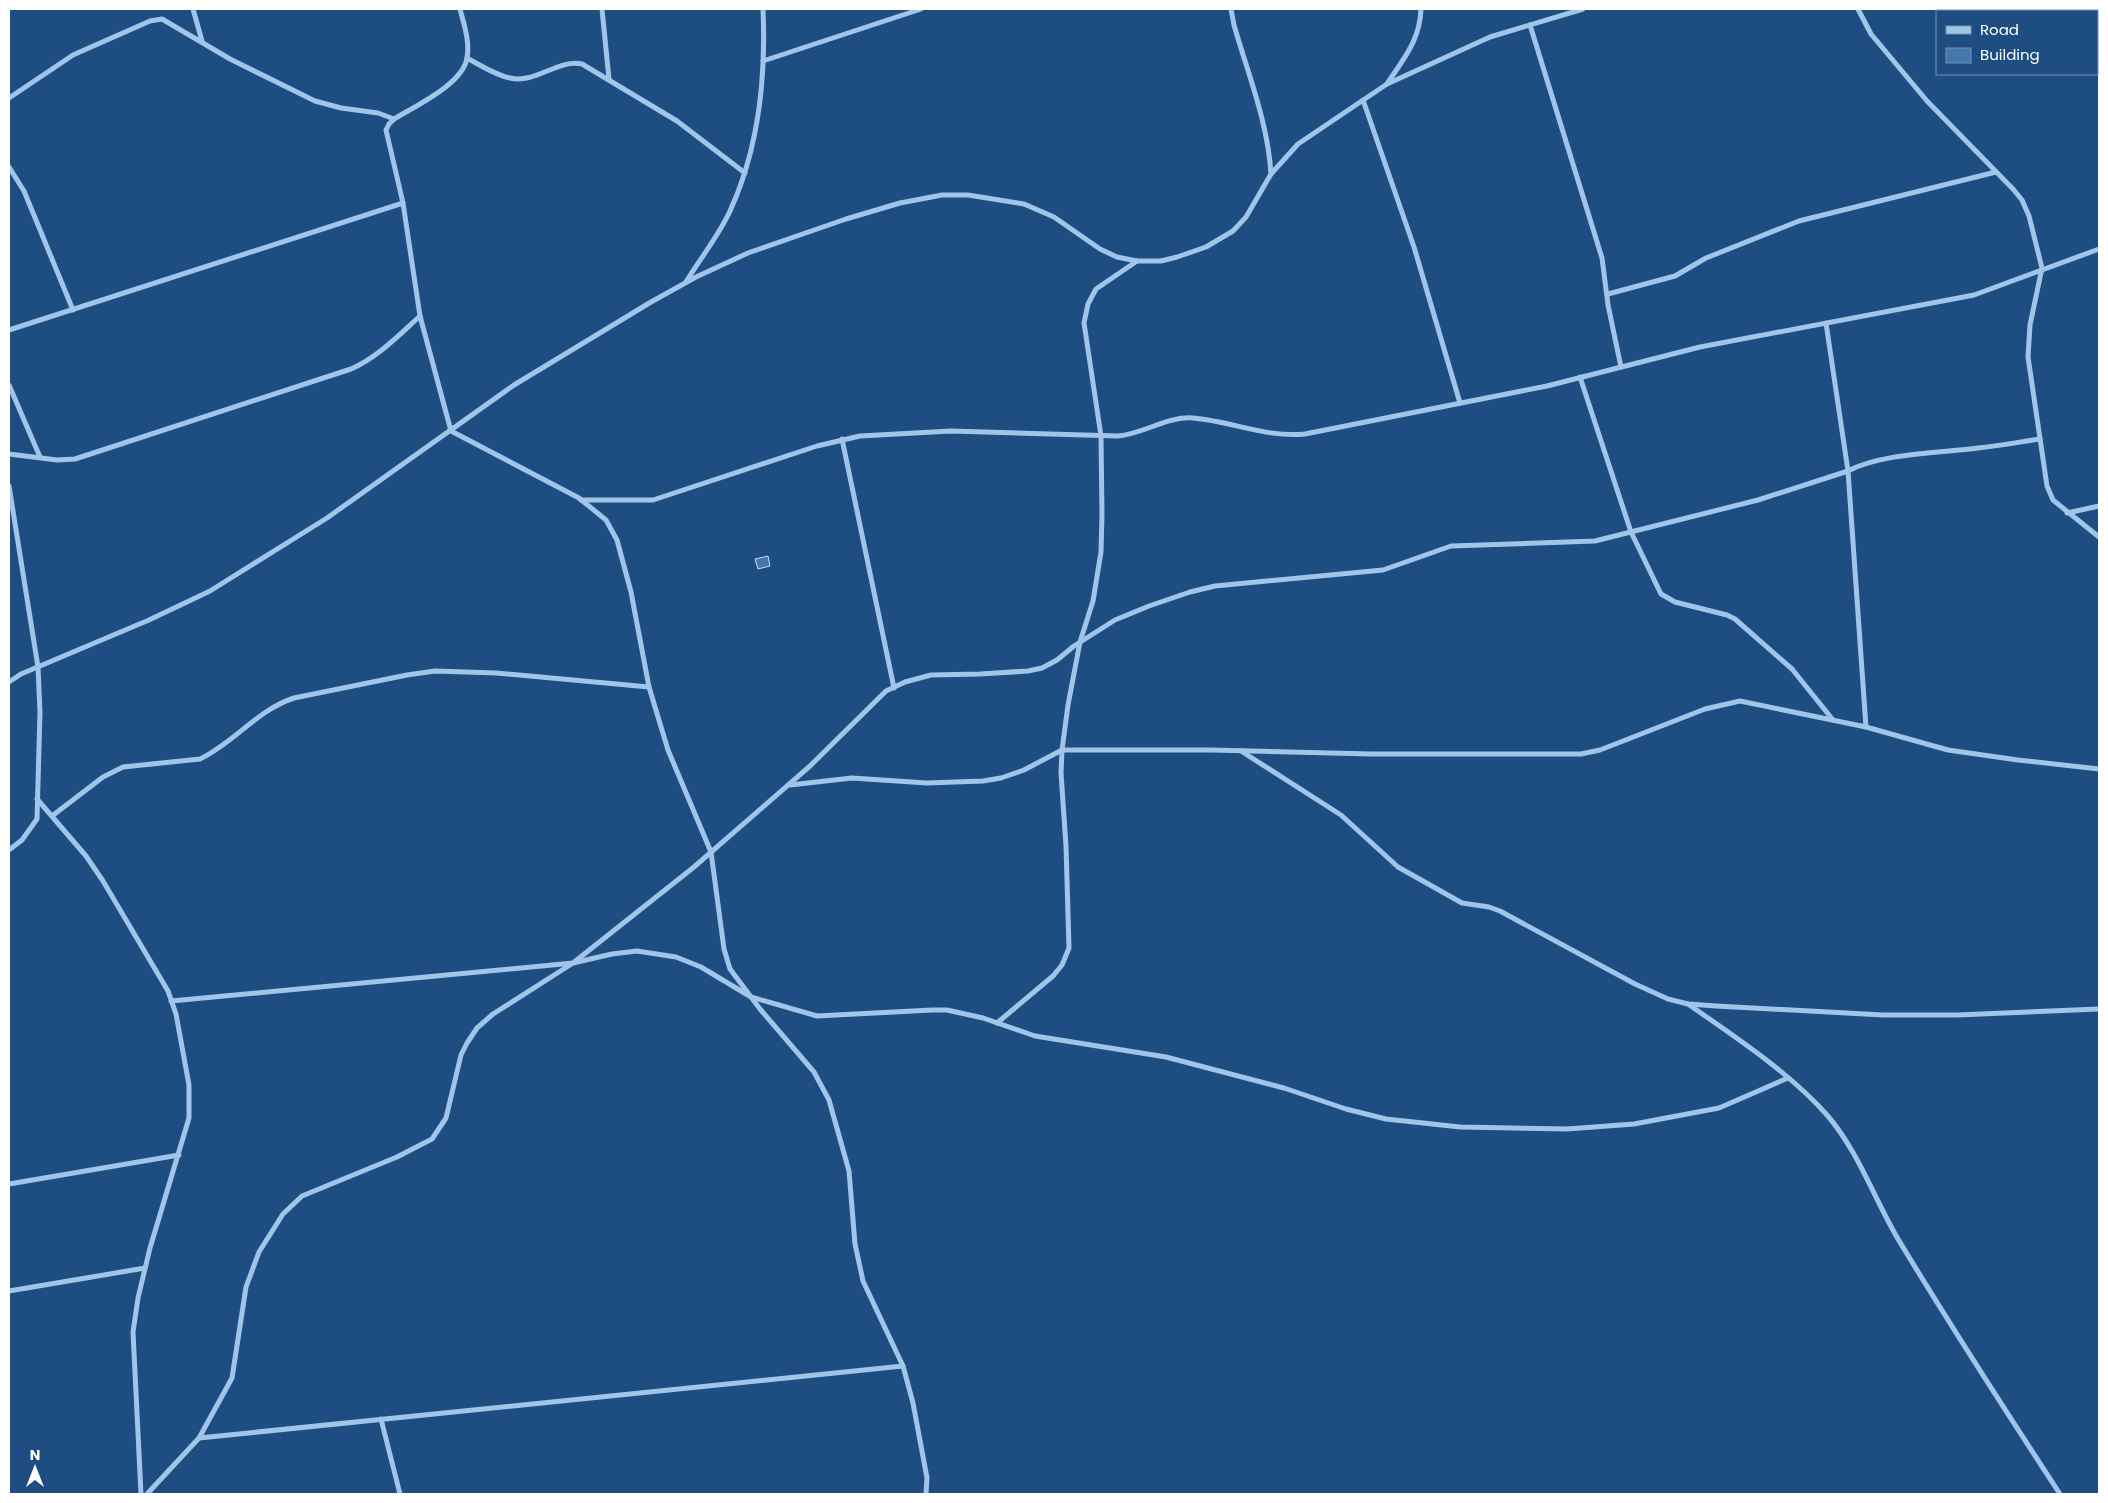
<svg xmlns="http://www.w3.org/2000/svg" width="2108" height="1503" font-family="Poppins,sans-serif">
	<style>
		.building { fill: #4577ab; stroke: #c5def7 }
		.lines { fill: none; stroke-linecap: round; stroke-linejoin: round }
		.street { stroke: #a1c5e9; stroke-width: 5 }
	</style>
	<rect width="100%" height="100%" fill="#1d4d81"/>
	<!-- building -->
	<path class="building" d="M768,556L770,566L758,569L755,559Z"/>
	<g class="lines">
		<!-- street -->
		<g class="street">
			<path d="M193,9L202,41"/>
			<path d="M460,9C464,25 470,41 467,58C463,84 415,106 394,119L389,124L386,130L403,203L420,316L451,431L579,498L606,520L617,540L631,592L649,687L668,750L711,852L724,949L730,969L760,1009L814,1072L829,1100L849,1171L855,1244L863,1281L903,1366L913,1403L927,1478L926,1494"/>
			<path d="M602,9L609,79"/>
			<path d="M1231,9L1234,25C1248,74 1268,123 1271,174"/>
			<path d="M1858,9L1871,34L1927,101L2013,189L2022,200L2029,216L2042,268L2030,325L2028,357L2047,486L2053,500L2099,537"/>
			<path d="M1530,25L1602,258L1608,305L1621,367"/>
			<path d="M467,58C480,65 495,75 510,78C536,84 557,59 582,64L677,121L745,173"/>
			<path d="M763,61L921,9"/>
			<path d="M1387,84C1404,58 1420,40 1421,9"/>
			<path d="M9,98L73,55L150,21L162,19L230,59L315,101L341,108L378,113L394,119"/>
			<path d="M1363,100L1414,247L1460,403"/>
			<path d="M9,167L24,191L73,310"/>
			<path d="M686,282C700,259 719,235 730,211C759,148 766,77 763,9"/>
			<path d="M1608,294L1675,276L1706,258L1799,221L1996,172"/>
			<path d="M1826,323L1848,471L1866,727"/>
			<path d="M9,330L403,203"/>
			<path d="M1580,377L1631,532L1661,594L1675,602L1727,615L1735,619L1792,669L1833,720"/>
			<path d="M9,385L40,457"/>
			<path d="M842,439L894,688"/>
			<path d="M9,454L57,460L75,459L351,369C378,357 398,336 420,316"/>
			<path d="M9,486L38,667L40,712L37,819L22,840L9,850"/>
			<path d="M581,500H653L817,446L860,436L951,431L1118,436C1143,434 1168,416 1193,418C1231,421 1266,438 1305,434L1547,386L1700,347L1974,295L2099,249"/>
			<path d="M2067,513L2099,506"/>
			<path d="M9,682L21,674L149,620L210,591L327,518L514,385L651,302L696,277L748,253L846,219L900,203L942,195H968L1024,204L1054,217L1100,249L1117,257L1137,261H1161L1177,257L1206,247L1233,231L1246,217L1271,174L1298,144L1387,84L1490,37L1583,9"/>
			<path d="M1241,751L1341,815L1398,867L1462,903L1489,907L1500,911L1635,984L1668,999L1688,1004L1716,1006L1883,1015H1957L2099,1009"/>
			<path d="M790,785L852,778L927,783L983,781L1001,778L1024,770L1062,750H1211L1371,754H1581L1600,750L1705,709L1740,701L1866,727L1948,750L2018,760L2099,769"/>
			<path d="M37,799L86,856L103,881L168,991L176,1014L189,1085V1118L150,1248L138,1298L133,1332L141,1494"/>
			<path d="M52,816L103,777L123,767L200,759C234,743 257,710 294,698L407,675L435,671L496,673L649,687"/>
			<path d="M171,1001L573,963L612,954L637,951L676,957L701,967L751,997L817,1016L932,1010H947L983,1018L1035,1036L1166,1057L1284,1088L1346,1109L1386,1119L1460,1127L1567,1129L1634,1124L1719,1108L1788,1078"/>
			<path d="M1688,1004C1735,1037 1789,1072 1827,1115C1858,1151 1874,1198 1898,1239C1950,1325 2005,1410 2060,1494"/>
			<path d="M997,1023L1053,976L1062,965L1069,948L1066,846L1061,773L1062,750L1068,705L1080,642L1093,601L1101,552L1102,514L1101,436L1084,323L1088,304L1096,289L1137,261"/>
			<path d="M9,1184L179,1155"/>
			<path d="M9,1291L145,1268"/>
			<path d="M381,1419L400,1494"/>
			<path d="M199,1438L903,1366"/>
			<path d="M147,1494L199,1438L232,1378L246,1287L259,1252L283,1214L302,1196L397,1157L432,1139L446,1118L461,1055L467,1043L477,1028L493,1014L573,963L694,867L810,766L886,691L905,682L931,675L980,674L1028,671L1042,668L1057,660L1074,646L1115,620L1149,606L1190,592L1215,586L1383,570L1451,546L1595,541L1758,500L1848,471C1882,453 1940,453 1978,448C1999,446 2019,442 2040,439"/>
		</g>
	</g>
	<!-- border -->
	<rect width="2108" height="1503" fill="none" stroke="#ffffff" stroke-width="20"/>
	<!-- legend -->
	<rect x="1936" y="10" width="162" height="65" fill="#1d4d81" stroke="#7794b3"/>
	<rect x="1946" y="26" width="25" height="8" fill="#a1c5e9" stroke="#7794b3"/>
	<text x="1980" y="35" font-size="15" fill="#ffffff">Road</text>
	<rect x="1946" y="48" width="25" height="15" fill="#4577ab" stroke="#7794b3"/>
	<text x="1980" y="60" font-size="15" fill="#ffffff">Building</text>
	<!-- north arrow -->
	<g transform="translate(35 1468)" stroke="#1d4d81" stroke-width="4" paint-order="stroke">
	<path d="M0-4L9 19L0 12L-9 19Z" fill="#ffffff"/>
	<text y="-8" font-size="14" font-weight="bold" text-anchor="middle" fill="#ffffff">N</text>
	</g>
</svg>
